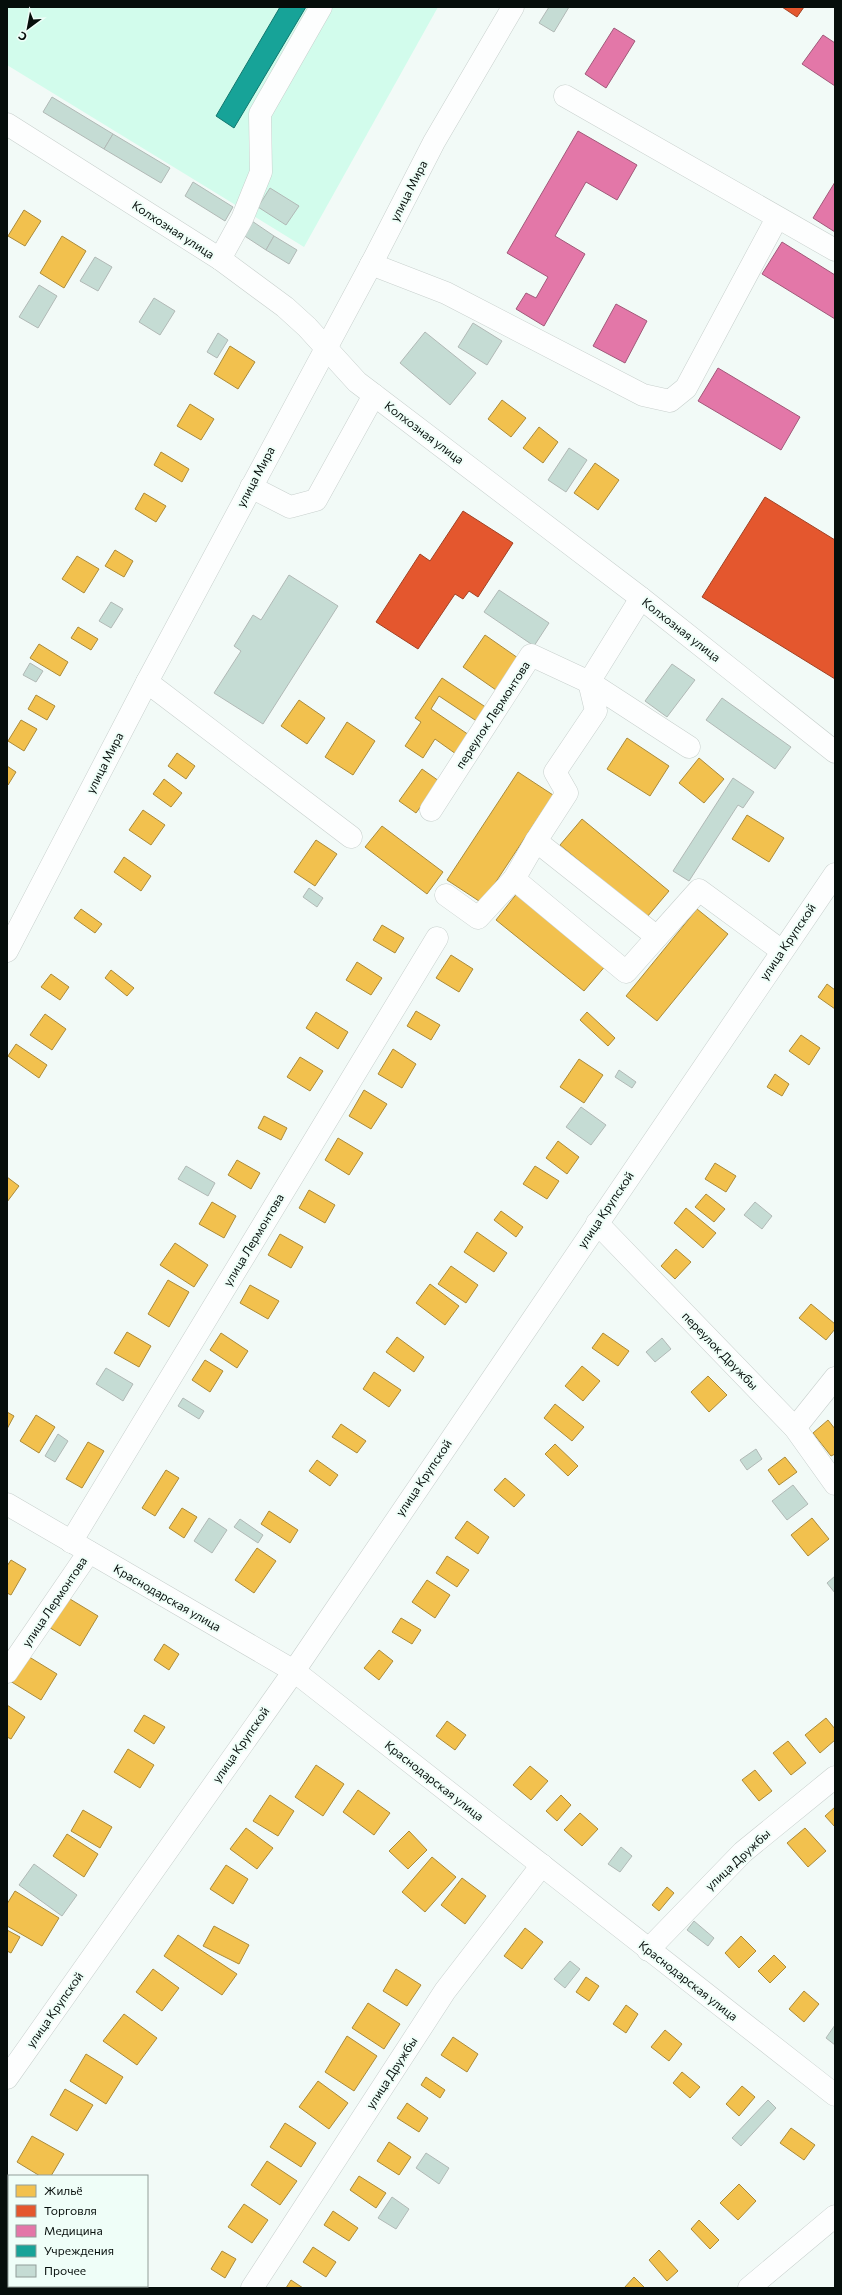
<svg xmlns="http://www.w3.org/2000/svg" width="842" height="2295" font-family="Commissioner,sans-serif">
	<style>
		.green { fill: #d2fcec }
		.homes { fill: #f2c14e; stroke: #ab8b3a }
		.shops { fill: #e4572e; stroke: #a14124 }
		.health { fill: #e377a8; stroke: #a15879 }
		.public { fill: #17a398; stroke: #12766e }
		.building { fill: #c5dcd4; stroke: #b1b9b6 }
		.lines { fill: none; stroke-linecap: round; stroke-linejoin: round }
		.minor-casing { stroke: #c8d0cd; stroke-width: 23 }
		.major-casing { stroke: #c8d0cd; stroke-width: 23 }
		.minor { stroke: #fdfefe; stroke-width: 22 }
		.major { stroke: #fdfefe; stroke-width: 22 }
		.labels { text-anchor: middle; stroke-width: 4; stroke-linejoin: round; paint-order: stroke }
		.street-label { font-size: 12px; fill: #060e0b; stroke: #effef8 }
	</style>
	<rect width="100%" height="100%" fill="#f2faf7"/>
	<!-- green -->
	<path class="green" d="M7,7H438L304,247L7,65Z"/>
	<!-- homes -->
	<g class="homes">
		<path d="M24,210L41,221L25,246L8,236Z"/>
		<path d="M62,236L86,251L64,288L40,273Z"/>
		<path d="M230,346L255,362L238,389L214,374Z"/>
		<path d="M502,400L526,418L511,437L488,419Z"/>
		<path d="M190,404L214,419L201,440L177,426Z"/>
		<path d="M539,427L558,442L543,463L523,448Z"/>
		<path d="M161,452L189,469L182,482L154,465Z"/>
		<path d="M595,463L619,480L598,510L574,493Z"/>
		<path d="M144,493L166,506L156,522L135,509Z"/>
		<path d="M115,550L133,561L124,577L105,566Z"/>
		<path d="M77,556L99,569L84,593L62,579Z"/>
		<path d="M78,627L98,639L91,650L71,638Z"/>
		<path d="M485,635L518,658L496,690L463,667Z"/>
		<path d="M39,644L68,662L60,676L30,658Z"/>
		<path d="M442,678L487,708L478,722L439,696L431,709L469,735L456,754L435,739L423,758L405,746L421,722L415,718Z"/>
		<path d="M36,695L55,706L47,720L28,709Z"/>
		<path d="M299,700L325,718L307,744L281,726Z"/>
		<path d="M21,720L37,729L24,751L8,741Z"/>
		<path d="M347,722L375,741L353,775L325,757Z"/>
		<path d="M627,738L669,766L650,796L607,769Z"/>
		<path d="M177,753L195,766L186,779L168,766Z"/>
		<path d="M699,758L724,779L704,803L679,783Z"/>
		<path d="M7,766L16,772L8,785L7,784Z"/>
		<path d="M422,769L439,781L416,813L399,801Z"/>
		<path d="M518,772L553,795L482,903L447,880Z"/>
		<path d="M164,779L182,793L171,807L153,794Z"/>
		<path d="M143,810L165,825L151,845L129,830Z"/>
		<path d="M747,815L784,838L769,862L732,839Z"/>
		<path d="M582,819L669,891L647,917L560,845Z"/>
		<path d="M382,826L443,872L427,894L365,847Z"/>
		<path d="M316,840L337,854L315,886L294,872Z"/>
		<path d="M124,857L151,876L141,891L114,872Z"/>
		<path d="M518,892L607,964L584,991L496,920Z"/>
		<path d="M81,909L102,924L95,933L74,918Z"/>
		<path d="M697,909L728,934L657,1021L626,996Z"/>
		<path d="M382,925L404,938L395,953L373,940Z"/>
		<path d="M451,955L473,969L459,992L436,978Z"/>
		<path d="M357,962L382,978L371,995L346,980Z"/>
		<path d="M111,970L134,988L127,996L105,978Z"/>
		<path d="M51,974L69,987L60,1000L41,987Z"/>
		<path d="M827,984L835,990V1009L818,997Z"/>
		<path d="M416,1011L440,1025L431,1040L407,1026Z"/>
		<path d="M316,1012L348,1032L338,1049L306,1028Z"/>
		<path d="M587,1012L615,1038L608,1046L580,1020Z"/>
		<path d="M45,1014L66,1029L52,1050L30,1035Z"/>
		<path d="M801,1035L820,1048L809,1065L789,1051Z"/>
		<path d="M16,1044L47,1065L39,1078L8,1056Z"/>
		<path d="M393,1049L416,1064L402,1088L378,1074Z"/>
		<path d="M300,1057L323,1071L310,1091L287,1077Z"/>
		<path d="M579,1059L603,1075L584,1103L560,1087Z"/>
		<path d="M775,1074L789,1084L782,1096L767,1087Z"/>
		<path d="M364,1090L387,1104L371,1129L349,1116Z"/>
		<path d="M264,1116L287,1128L281,1140L258,1128Z"/>
		<path d="M338,1138L363,1153L349,1175L325,1160Z"/>
		<path d="M558,1141L579,1157L567,1174L546,1158Z"/>
		<path d="M237,1160L260,1173L251,1189L228,1175Z"/>
		<path d="M715,1163L736,1176L726,1192L705,1179Z"/>
		<path d="M535,1166L559,1181L547,1199L523,1184Z"/>
		<path d="M7,1177L19,1186L7,1202Z"/>
		<path d="M309,1190L335,1205L325,1223L299,1208Z"/>
		<path d="M706,1194L725,1209L714,1222L695,1207Z"/>
		<path d="M212,1202L236,1216L224,1238L199,1224Z"/>
		<path d="M686,1208L716,1233L703,1248L674,1223Z"/>
		<path d="M501,1211L523,1227L516,1237L494,1220Z"/>
		<path d="M477,1232L507,1253L494,1272L464,1252Z"/>
		<path d="M280,1234L303,1247L291,1268L268,1255Z"/>
		<path d="M175,1243L208,1265L194,1287L160,1265Z"/>
		<path d="M676,1249L691,1262L675,1279L661,1266Z"/>
		<path d="M451,1266L478,1285L466,1303L438,1284Z"/>
		<path d="M168,1280L189,1292L169,1327L148,1314Z"/>
		<path d="M430,1284L459,1306L445,1325L416,1303Z"/>
		<path d="M250,1285L279,1301L268,1319L240,1303Z"/>
		<path d="M811,1304L835,1324V1329L826,1340L799,1318Z"/>
		<path d="M127,1332L151,1346L139,1367L114,1353Z"/>
		<path d="M221,1333L248,1351L237,1368L210,1350Z"/>
		<path d="M603,1333L629,1351L618,1366L592,1348Z"/>
		<path d="M397,1337L424,1357L414,1372L386,1352Z"/>
		<path d="M205,1360L223,1371L210,1392L192,1380Z"/>
		<path d="M582,1366L600,1381L583,1401L565,1386Z"/>
		<path d="M374,1372L401,1390L389,1407L363,1389Z"/>
		<path d="M708,1376L727,1395L709,1412L691,1392Z"/>
		<path d="M555,1404L584,1427L572,1441L544,1418Z"/>
		<path d="M7,1412L14,1416L7,1429Z"/>
		<path d="M36,1415L55,1427L39,1453L20,1441Z"/>
		<path d="M828,1420L835,1429V1454L831,1456L813,1433Z"/>
		<path d="M341,1424L366,1441L357,1453L332,1437Z"/>
		<path d="M88,1442L104,1451L82,1488L66,1479Z"/>
		<path d="M555,1444L578,1466L568,1476L545,1454Z"/>
		<path d="M785,1457L797,1472L779,1485L768,1470Z"/>
		<path d="M317,1460L338,1475L330,1486L309,1471Z"/>
		<path d="M166,1470L179,1478L155,1516L142,1508Z"/>
		<path d="M505,1478L525,1495L514,1507L494,1490Z"/>
		<path d="M182,1508L197,1517L184,1538L169,1528Z"/>
		<path d="M269,1511L298,1530L290,1543L261,1524Z"/>
		<path d="M812,1518L829,1539L808,1556L791,1535Z"/>
		<path d="M467,1521L489,1537L478,1554L455,1538Z"/>
		<path d="M257,1548L276,1561L254,1593L235,1580Z"/>
		<path d="M447,1556L469,1570L457,1587L436,1573Z"/>
		<path d="M11,1560L26,1569L11,1595L7,1593V1566Z"/>
		<path d="M427,1580L450,1595L435,1618L412,1602Z"/>
		<path d="M65,1596L98,1616L80,1646L47,1626Z"/>
		<path d="M401,1618L421,1630L412,1644L392,1632Z"/>
		<path d="M164,1644L179,1654L169,1670L154,1660Z"/>
		<path d="M379,1650L393,1661L379,1680L364,1668Z"/>
		<path d="M26,1655L57,1674L41,1700L10,1681Z"/>
		<path d="M7,1705L25,1717L11,1739L7,1737Z"/>
		<path d="M144,1715L165,1727L154,1744L134,1731Z"/>
		<path d="M826,1718L835,1729V1740L820,1753L805,1735Z"/>
		<path d="M447,1721L466,1735L455,1750L436,1736Z"/>
		<path d="M788,1741L806,1763L791,1775L773,1753Z"/>
		<path d="M128,1749L154,1765L140,1788L114,1772Z"/>
		<path d="M316,1765L344,1784L323,1816L295,1797Z"/>
		<path d="M530,1766L548,1781L531,1800L513,1785Z"/>
		<path d="M755,1770L772,1791L759,1801L742,1780Z"/>
		<path d="M358,1790L390,1813L374,1835L343,1812Z"/>
		<path d="M270,1795L294,1811L278,1836L253,1821Z"/>
		<path d="M561,1795L571,1805L557,1821L546,1811Z"/>
		<path d="M835,1807V1827L825,1816Z"/>
		<path d="M83,1810L112,1827L100,1848L71,1831Z"/>
		<path d="M580,1813L598,1829L582,1846L564,1830Z"/>
		<path d="M246,1828L273,1848L257,1869L230,1849Z"/>
		<path d="M805,1828L826,1851L808,1867L787,1843Z"/>
		<path d="M409,1831L427,1850L408,1869L389,1851Z"/>
		<path d="M67,1834L98,1854L84,1877L53,1856Z"/>
		<path d="M432,1857L456,1877L425,1912L402,1892Z"/>
		<path d="M226,1865L248,1879L233,1904L210,1889Z"/>
		<path d="M462,1878L486,1896L465,1924L441,1905Z"/>
		<path d="M667,1887L674,1893L659,1911L652,1905Z"/>
		<path d="M15,1891L59,1918L42,1946L7,1926V1904Z"/>
		<path d="M214,1926L249,1945L239,1964L203,1946Z"/>
		<path d="M525,1928L543,1942L522,1969L504,1956Z"/>
		<path d="M7,1930L20,1937L11,1953L7,1951Z"/>
		<path d="M178,1935L237,1974L222,1995L164,1956Z"/>
		<path d="M741,1936L756,1951L739,1968L725,1953Z"/>
		<path d="M774,1955L786,1967L770,1983L758,1971Z"/>
		<path d="M153,1969L179,1988L162,2011L136,1992Z"/>
		<path d="M396,1969L421,1985L407,2006L383,1991Z"/>
		<path d="M586,1977L599,1986L589,2001L576,1992Z"/>
		<path d="M804,1991L819,2004L804,2022L789,2009Z"/>
		<path d="M368,2003L400,2024L384,2049L352,2028Z"/>
		<path d="M626,2005L638,2014L626,2033L613,2024Z"/>
		<path d="M124,2014L157,2038L137,2065L103,2041Z"/>
		<path d="M665,2030L682,2044L669,2061L651,2047Z"/>
		<path d="M347,2036L377,2056L354,2091L325,2072Z"/>
		<path d="M453,2037L478,2054L467,2072L441,2055Z"/>
		<path d="M86,2054L123,2077L106,2104L70,2081Z"/>
		<path d="M682,2072L700,2087L690,2098L673,2083Z"/>
		<path d="M426,2077L445,2090L440,2098L421,2085Z"/>
		<path d="M318,2081L348,2103L329,2129L299,2107Z"/>
		<path d="M742,2086L755,2097L739,2116L726,2104Z"/>
		<path d="M65,2089L93,2105L77,2131L50,2115Z"/>
		<path d="M407,2103L428,2118L419,2132L397,2118Z"/>
		<path d="M285,2123L316,2143L301,2167L270,2147Z"/>
		<path d="M791,2128L815,2145L804,2160L780,2143Z"/>
		<path d="M32,2136L64,2154L51,2176H40L17,2162Z"/>
		<path d="M389,2142L411,2157L399,2175L377,2161Z"/>
		<path d="M267,2161L297,2181L280,2205L251,2185Z"/>
		<path d="M359,2176L386,2193L376,2208L350,2190Z"/>
		<path d="M739,2184L756,2201L738,2220L720,2203Z"/>
		<path d="M7,2189L9,2190V2235L7,2233Z"/>
		<path d="M244,2204L268,2220L252,2243L228,2227Z"/>
		<path d="M333,2211L358,2228L349,2241L324,2225Z"/>
		<path d="M699,2220L719,2240L710,2249L691,2229Z"/>
		<path d="M7,2242L9,2243L7,2258Z"/>
		<path d="M313,2247L336,2262L326,2277L303,2262Z"/>
		<path d="M659,2250L678,2271L667,2281L649,2260Z"/>
		<path d="M222,2251L236,2259L225,2278L211,2269Z"/>
		<path d="M634,2277L645,2288H624Z"/>
		<path d="M291,2280L303,2288H286Z"/>
	</g>
	<!-- shops -->
	<g class="shops">
		<path d="M782,7H804L797,17Z"/>
		<path d="M765,497L835,540V679L702,597Z"/>
		<path d="M463,511L513,543L478,597L469,591L463,599L455,594L418,649L376,622L420,554L430,561Z"/>
	</g>
	<!-- health -->
	<g class="health">
		<path d="M614,28L635,41L606,88L585,74Z"/>
		<path d="M823,35L835,43V86L802,64Z"/>
		<path d="M578,131L637,165L617,200L586,182L555,236L585,254L544,326L516,309L526,293L536,298L548,277L507,253Z"/>
		<path d="M835,182V232L813,218Z"/>
		<path d="M782,242L835,275V319L762,274Z"/>
		<path d="M616,304L647,321L625,363L593,346Z"/>
		<path d="M718,368L800,417L781,450L698,401Z"/>
	</g>
	<!-- public -->
	<path class="public" d="M280,7H306L234,128L216,116Z"/>
	<!-- building -->
	<g class="building">
		<path d="M549,7H569L554,32L539,23Z"/>
		<path d="M52,97L113,134L104,149L43,112Z"/>
		<path d="M113,134L170,168L161,183L104,149Z"/>
		<path d="M193,182L233,207L225,221L185,196Z"/>
		<path d="M270,188L299,206L286,225L258,207Z"/>
		<path d="M249,219L274,236L266,250L240,233Z"/>
		<path d="M274,236L297,250L289,264L266,250Z"/>
		<path d="M95,257L112,267L98,291L80,281Z"/>
		<path d="M39,285L57,296L38,328L19,317Z"/>
		<path d="M154,298L175,311L160,335L139,322Z"/>
		<path d="M473,323L502,341L487,365L458,347Z"/>
		<path d="M425,332L476,373L450,405L400,363Z"/>
		<path d="M218,333L228,340L217,358L207,352Z"/>
		<path d="M569,448L587,460L566,492L548,480Z"/>
		<path d="M289,575L338,606L263,724L214,693L241,651L234,646L253,615L261,620Z"/>
		<path d="M499,590L549,623L534,646L484,612Z"/>
		<path d="M111,602L123,609L111,628L99,621Z"/>
		<path d="M30,663L43,671L36,682L23,675Z"/>
		<path d="M672,664L695,680L667,717L645,701Z"/>
		<path d="M722,698L791,747L775,769L706,720Z"/>
		<path d="M733,778L754,792L743,808L738,805L689,881L673,871Z"/>
		<path d="M309,888L323,898L317,907L303,897Z"/>
		<path d="M619,1070L636,1082L632,1088L615,1077Z"/>
		<path d="M581,1107L606,1125L591,1145L566,1127Z"/>
		<path d="M186,1166L215,1183L208,1196L178,1179Z"/>
		<path d="M755,1202L772,1216L762,1229L744,1215Z"/>
		<path d="M662,1338L671,1349L655,1362L646,1352Z"/>
		<path d="M106,1368L133,1384L123,1401L96,1384Z"/>
		<path d="M183,1398L204,1411L199,1419L178,1406Z"/>
		<path d="M58,1434L68,1441L55,1462L45,1456Z"/>
		<path d="M756,1449L762,1459L747,1470L740,1460Z"/>
		<path d="M793,1485L808,1504L787,1520L772,1501Z"/>
		<path d="M209,1518L227,1530L212,1553L194,1541Z"/>
		<path d="M240,1519L263,1535L258,1543L234,1527Z"/>
		<path d="M835,1576V1593L827,1583Z"/>
		<path d="M621,1847L632,1856L620,1872L608,1864Z"/>
		<path d="M34,1864L77,1895L62,1916L19,1885Z"/>
		<path d="M694,1921L714,1938L708,1946L687,1930Z"/>
		<path d="M570,1961L580,1969L565,1988L554,1979Z"/>
		<path d="M835,2025V2045L826,2038Z"/>
		<path d="M768,2100L776,2108L741,2146L732,2138Z"/>
		<path d="M426,2153L449,2168L439,2184L416,2168Z"/>
		<path d="M392,2197L409,2209L396,2229L378,2218Z"/>
	</g>
	<g class="lines">
		<defs>
			<g id="minor">
				<path d="M565,96L835,250"/>
				<path d="M7,124L220,259L285,307L307,327L357,382L641,598L835,752"/>
				<path d="M220,259L242,219L261,172L260,114L321,7"/>
				<path d="M371,264L446,293L643,395L670,401L686,388L777,218"/>
				<path d="M251,487L290,507L316,500L374,395"/>
				<path d="M147,682L351,837"/>
				<path d="M689,747L589,682L596,711L555,772L567,793L536,841L657,937L699,890L782,951"/>
				<path d="M431,810L531,655L589,682L641,598"/>
				<path d="M536,841L514,879L626,972L657,937"/>
				<path d="M446,895L478,918L514,879"/>
				<path d="M597,1223L795,1428L835,1484"/>
				<path d="M795,1428L835,1378"/>
				<path d="M7,1504L294,1671L835,2095"/>
				<path d="M71,1542L437,938"/>
				<path d="M7,1672L89,1552"/>
				<path d="M648,1950L743,1852L835,1777"/>
				<path d="M7,2078L294,1671L835,874"/>
				<path d="M252,2288L445,1991L542,1865"/>
				<path d="M749,2288L835,2216"/>
			</g>
			<path id="major" d="M7,951L147,682L375,257L434,142L513,7"/>
		</defs>
		<!-- minor casing -->
		<use href="#minor" class="minor-casing"/>
		<!-- major casing -->
		<use href="#major" class="major-casing"/>
		<!-- minor -->
		<use href="#minor" class="minor"/>
		<!-- major -->
		<use href="#major" class="major"/>
	</g>
	<g class="labels">
		<!-- street labels -->
		<g class="street-label">
			<text transform="translate(409 191) rotate(-63)" y="4">улица Мира</text>
			<text transform="translate(173 230) rotate(33)" y="4">Колхозная улица</text>
			<text transform="translate(424 433) rotate(37)" y="4">Колхозная улица</text>
			<text transform="translate(256 477) rotate(-62)" y="4">улица Мира</text>
			<text transform="translate(681 630) rotate(38)" y="4">Колхозная улица</text>
			<text transform="translate(493 715) rotate(-57)" y="4">переулок Лермонтова</text>
			<text transform="translate(105 763) rotate(-63)" y="4">улица Мира</text>
			<text transform="translate(788 942) rotate(-56)" y="4">улица Крупской</text>
			<text transform="translate(606 1210) rotate(-56)" y="4">улица Крупской</text>
			<text transform="translate(254 1240) rotate(-59)" y="4">улица Лермонтова</text>
			<text transform="translate(720 1351) rotate(46)" y="4">переулок Дружбы</text>
			<text transform="translate(424 1478) rotate(-56)" y="4">улица Крупской</text>
			<text transform="translate(167 1598) rotate(30)" y="4">Краснодарская улица</text>
			<text transform="translate(55 1602) rotate(-56)" y="4">улица Лермонтова</text>
			<text transform="translate(241 1745) rotate(-55)" y="4">улица Крупской</text>
			<text transform="translate(434 1781) rotate(38)" y="4">Краснодарская улица</text>
			<text transform="translate(738 1860) rotate(-43)" y="4">улица Дружбы</text>
			<text transform="translate(688 1981) rotate(38)" y="4">Краснодарская улица</text>
			<text transform="translate(55 2010) rotate(-55)" y="4">улица Крупской</text>
			<text transform="translate(392 2073) rotate(-57)" y="4">улица Дружбы</text>
		</g>
	</g>
	<!-- border -->
	<rect width="842" height="2295" fill="none" stroke="#060e0b" stroke-width="16"/>
	<!-- legend -->
	<rect x="8" y="2175" width="140" height="112" fill="#effef8" stroke="#929e99"/>
	<rect x="16" y="2185" width="20" height="12" fill="#f2c14e" stroke="#929e99"/>
	<text x="44" y="2195" font-size="12" fill="#060e0b">Жильё</text>
	<rect x="16" y="2205" width="20" height="12" fill="#e4572e" stroke="#929e99"/>
	<text x="44" y="2215" font-size="12" fill="#060e0b">Торговля</text>
	<rect x="16" y="2225" width="20" height="12" fill="#e377a8" stroke="#929e99"/>
	<text x="44" y="2235" font-size="12" fill="#060e0b">Медицина</text>
	<rect x="16" y="2245" width="20" height="12" fill="#17a398" stroke="#929e99"/>
	<text x="44" y="2255" font-size="12" fill="#060e0b">Учреждения</text>
	<rect x="16" y="2265" width="20" height="12" fill="#c5dcd4" stroke="#929e99"/>
	<text x="44" y="2275" font-size="12" fill="#060e0b">Прочее</text>
	<!-- north arrow -->
	<g transform="translate(28 28) rotate(212)" stroke="#effef8" stroke-width="3" paint-order="stroke">
	<path d="M0-3L7 15L0 10L-7 15Z" fill="#060e0b"/>
	<text y="-6" font-size="11" font-weight="bold" text-anchor="middle" fill="#060e0b">С</text>
	</g>
</svg>
